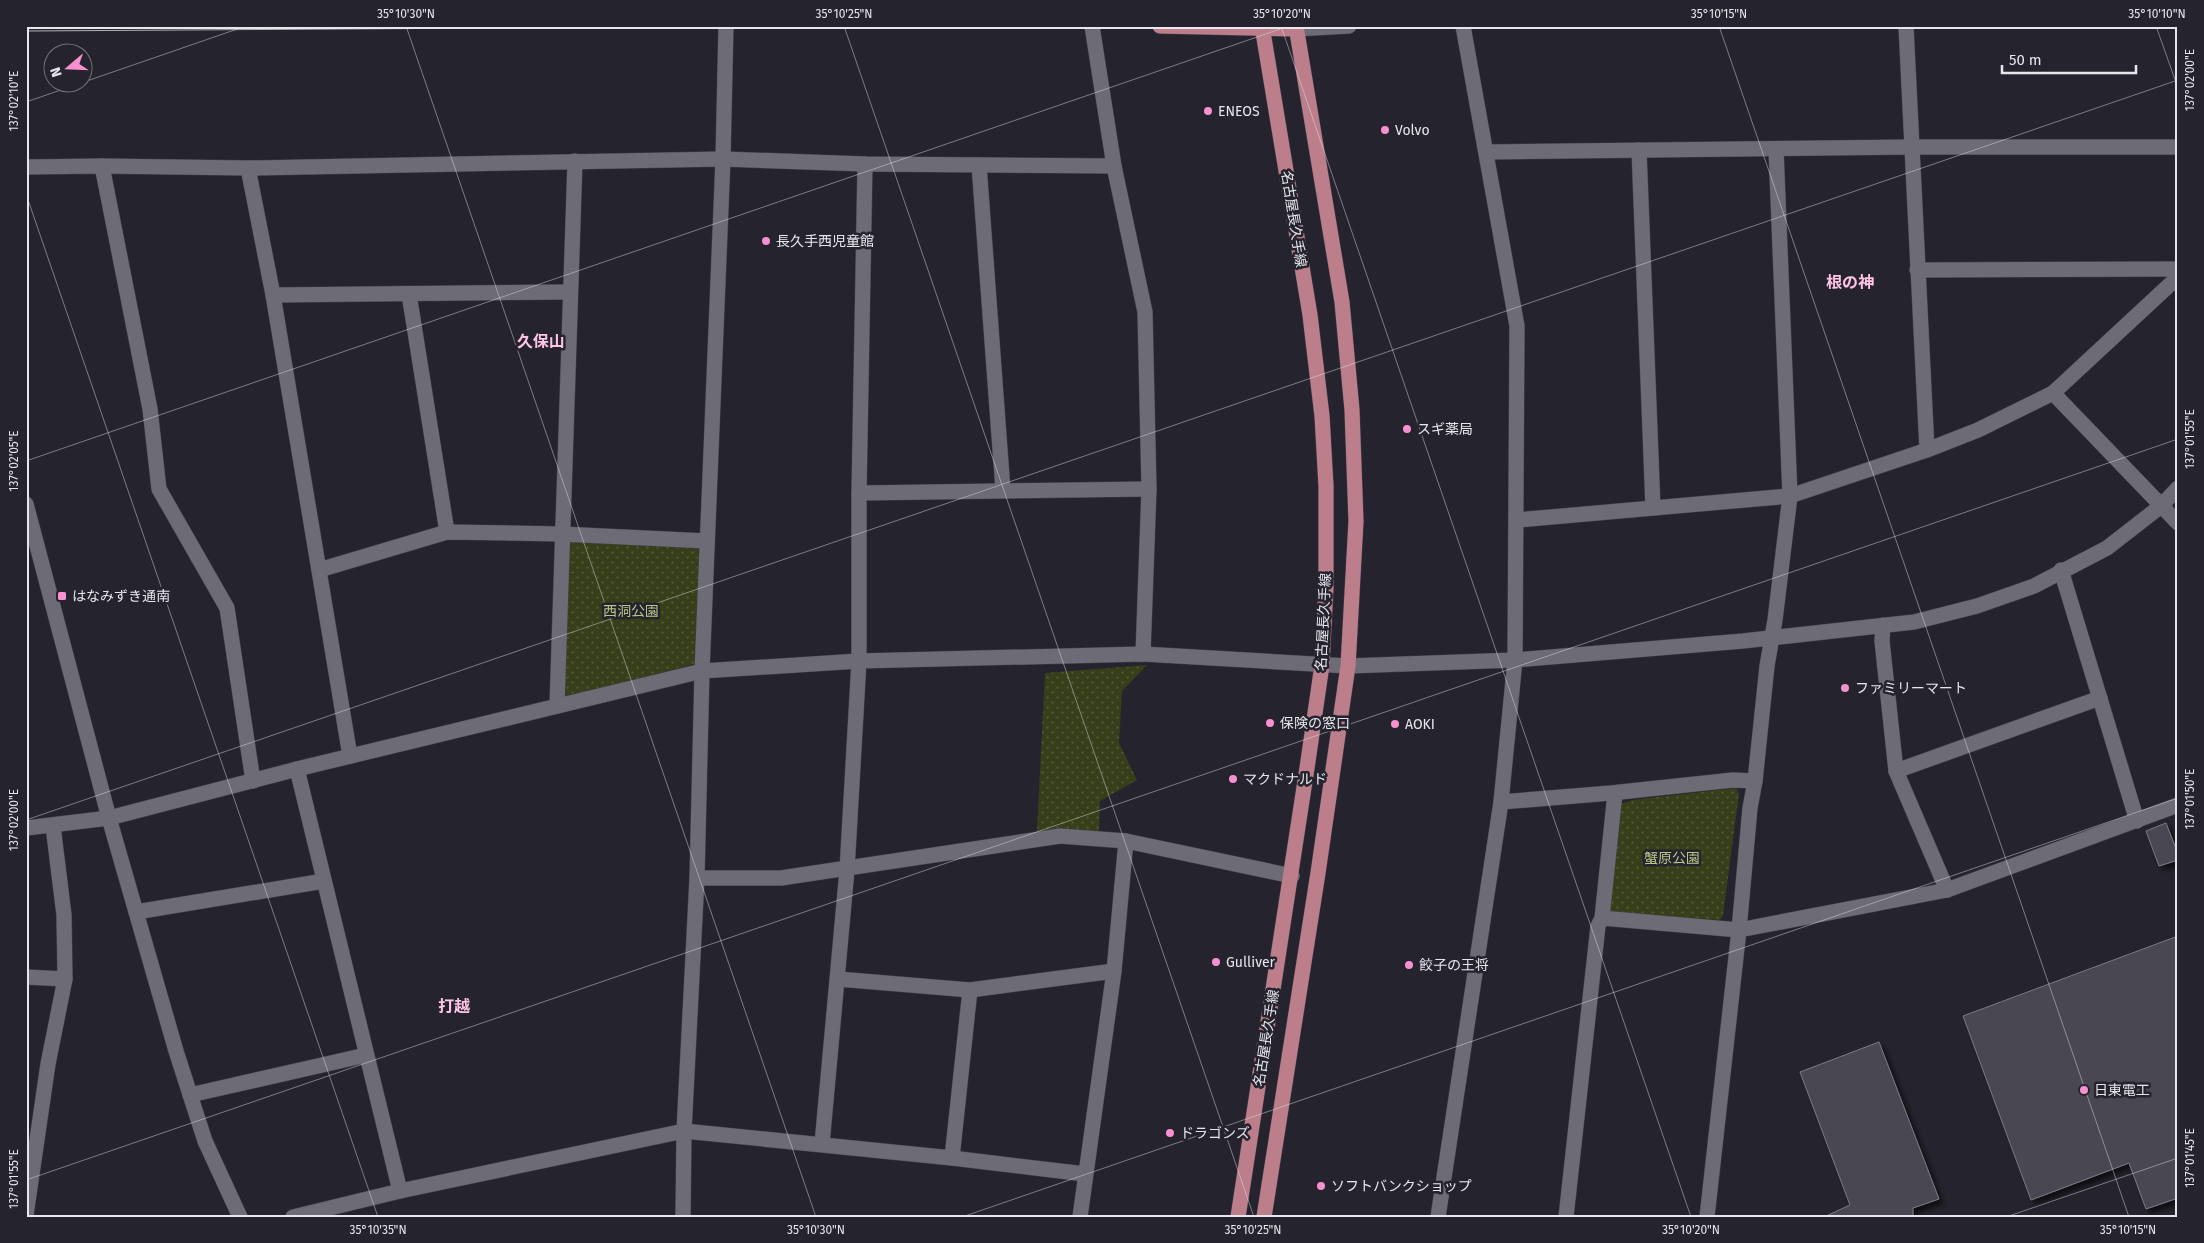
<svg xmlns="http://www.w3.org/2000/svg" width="2204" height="1243" font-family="'Fira Sans','Noto Sans JP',sans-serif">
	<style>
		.park { fill: url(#park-dots) }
		.building { fill: #484751; stroke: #7b7a86; filter: url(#shadow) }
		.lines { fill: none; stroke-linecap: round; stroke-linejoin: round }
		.minor-casing { stroke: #42414a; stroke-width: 16 }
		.major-casing { stroke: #42414a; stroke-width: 16 }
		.minor { stroke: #6c6b76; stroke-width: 15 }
		.major { stroke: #bd7e8c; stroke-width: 15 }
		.tram { stroke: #b3b2ba; stroke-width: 1 }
		.ticks { fill: none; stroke: #e7e6ed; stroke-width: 1; stroke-opacity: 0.45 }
		.poi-dot { fill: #f690cf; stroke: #25242e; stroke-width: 2 }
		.labels { text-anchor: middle; stroke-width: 5; stroke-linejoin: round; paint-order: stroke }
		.poi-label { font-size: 14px; fill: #e7e6ed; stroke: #25242e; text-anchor: start }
		.street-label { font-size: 14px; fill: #e7e6ed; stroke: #25242e }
		.park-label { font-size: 14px; fill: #b7c786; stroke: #25242e }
		.quarter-label { font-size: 16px; font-weight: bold; fill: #fec3e5; stroke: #25242e }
		.neatline { fill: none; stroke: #e7e6ed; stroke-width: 2 }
		.ticks-label { font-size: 12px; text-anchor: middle; fill: #e7e6ed }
	</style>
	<defs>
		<pattern id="park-dots" width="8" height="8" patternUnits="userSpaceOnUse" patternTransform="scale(1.25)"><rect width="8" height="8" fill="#363e1a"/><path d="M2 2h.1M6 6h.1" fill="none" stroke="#535a3c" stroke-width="1.8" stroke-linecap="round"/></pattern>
		<filter id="shadow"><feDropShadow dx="4.5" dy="4.5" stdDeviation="2.5" flood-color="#0009"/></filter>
	</defs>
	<rect width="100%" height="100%" fill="#25242e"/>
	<!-- park -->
	<g class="park">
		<path d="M566,542L701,543L695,664L564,698Z"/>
		<path d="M1147,665L1122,691L1119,743L1137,780L1100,801L1099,833L1037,832L1045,673Z"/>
		<path d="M1736,788L1739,794L1723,915L1720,920L1607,912L1621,804L1632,800Z"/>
	</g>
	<!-- building -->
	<g class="building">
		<path d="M2166,823L2178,854V860L2159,866L2146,831Z"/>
		<path d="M2178,936V1198L2146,1209L2129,1163L2031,1200L1963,1016Z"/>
		<path d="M1879,1042L1939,1199L1913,1208V1217H1824L1850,1205L1800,1072Z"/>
	</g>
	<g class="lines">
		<defs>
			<g id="minor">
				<path d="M1092,26L1114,166L1145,312L1149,489L1143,654"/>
				<path d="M1906,26L1927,450"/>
				<path d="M1296,29L1349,26"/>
				<path d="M1639,150L1653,508"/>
				<path d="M1486,152L1913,147H2178"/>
				<path d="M979,165L1003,490"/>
				<path d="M102,166L150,409L159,489L227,608L253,781"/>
				<path d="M26,167L102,166L248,168L723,159L865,164L1114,166"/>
				<path d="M248,168L273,295L350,756"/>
				<path d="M1917,270L2178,269"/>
				<path d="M409,294L447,532"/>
				<path d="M273,295L569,292"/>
				<path d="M2053,393L2178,523"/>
				<path d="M859,493L1149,489"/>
				<path d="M26,504L109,818L176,1051L205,1141L240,1217"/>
				<path d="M1517,520L1790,496L1927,450L1978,430L2053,393L2178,277"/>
				<path d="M319,570L447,532L561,534L707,541"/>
				<path d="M2061,570L2137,821"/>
				<path d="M1883,625L1882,641L1896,771L1947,890"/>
				<path d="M557,706L575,161"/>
				<path d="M297,769L400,1191"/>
				<path d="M1896,771L2100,698"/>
				<path d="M1501,802L1611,793L1733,780L1755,781"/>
				<path d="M26,828L109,818L297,769L702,671L859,661L1143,654L1348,666L1515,660L1743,641L1914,622L1977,606L2034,586L2107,548L2161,506L2178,488"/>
				<path d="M697,878H781L1060,836L1126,841L1292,876"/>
				<path d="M136,912L324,881"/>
				<path d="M1602,918L1739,930L1947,890L2178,805"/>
				<path d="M26,977L65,979"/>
				<path d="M838,979L970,990L1114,971"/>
				<path d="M190,1095L366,1055"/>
				<path d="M822,1144L847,870L859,661V493L865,164"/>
				<path d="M952,1158L970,990"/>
				<path d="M26,1215L48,1064L65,979L64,915L53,826"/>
				<path d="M293,1217L400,1191L684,1131L952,1158L1085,1174"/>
				<path d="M683,1217L684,1131L697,878L702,671L723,159L726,26"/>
				<path d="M1080,1217L1114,971L1126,841"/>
				<path d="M1438,1217L1501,802L1515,660L1517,326L1463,26"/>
				<path d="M1566,1217L1598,926L1602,918L1615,793"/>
				<path d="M1707,1217L1739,930L1750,808L1755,781L1767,666L1775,620L1790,496L1776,149"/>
			</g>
			<g id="major">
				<path d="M1160,26L1296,29"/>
				<path d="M1238,1217L1307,768L1322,665L1326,587V486L1322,416L1310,315L1262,26"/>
				<path d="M1264,1217L1318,873L1348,666L1356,521L1352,410L1342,302L1296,26"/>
			</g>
		</defs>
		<!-- minor casing -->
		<use href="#minor" class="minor-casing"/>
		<!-- major casing -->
		<use href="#major" class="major-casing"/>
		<!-- minor -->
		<use href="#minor" class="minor"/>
		<!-- major -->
		<use href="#major" class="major"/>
		<!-- tram -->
		<path class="tram" d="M26,31L810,26"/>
	</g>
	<!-- ticks -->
	<path class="ticks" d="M406,26L816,1217M844,26L1254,1217M1281,26L1691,1217M1719,26L2129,1217M2156,26L2178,88M26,102L246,26M26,194L378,1217M26,461L1289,26M26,820L2178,80M26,1180L2178,439M962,1217L2178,798M2006,1217L2178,1158"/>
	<!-- markers -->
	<g class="poi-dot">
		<circle cx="1208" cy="111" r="5"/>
		<circle cx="1385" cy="130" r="5"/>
		<circle cx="766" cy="241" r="5"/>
		<circle cx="1407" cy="429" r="5"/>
		<rect x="57" y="591" width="10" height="10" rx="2.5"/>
		<circle cx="1845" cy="688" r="5"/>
		<circle cx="1270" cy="723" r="5"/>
		<circle cx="1395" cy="724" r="5"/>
		<circle cx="1233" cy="779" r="5"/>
		<circle cx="1216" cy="962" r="5"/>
		<circle cx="1409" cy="965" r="5"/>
		<circle cx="2084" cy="1090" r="5"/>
		<circle cx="1170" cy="1133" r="5"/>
		<circle cx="1321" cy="1186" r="5"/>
	</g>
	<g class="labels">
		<!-- poi labels -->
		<g class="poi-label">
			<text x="1218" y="116">ENEOS</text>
			<text x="1395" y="135">Volvo</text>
			<text x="776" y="246">長久手西児童館</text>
			<text x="1417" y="434">スギ薬局</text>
			<text x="72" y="601">はなみずき通南</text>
			<text x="1855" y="693">ファミリーマート</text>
			<text x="1280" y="728">保険の窓口</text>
			<text x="1405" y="729">AOKI</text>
			<text x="1243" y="784">マクドナルド</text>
			<text x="1226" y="967">Gulliver</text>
			<text x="1419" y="970">餃子の王将</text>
			<text x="2094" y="1095">日東電工</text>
			<text x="1180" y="1138">ドラゴンズ</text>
			<text x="1331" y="1191">ソフトバンクショップ</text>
		</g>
		<!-- street labels -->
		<g class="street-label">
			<text transform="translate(1294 219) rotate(81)" y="5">名古屋長久手線</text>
			<text transform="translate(1323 622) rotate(-87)" y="5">名古屋長久手線</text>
			<text transform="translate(1266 1038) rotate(-81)" y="5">名古屋長久手線</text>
		</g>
		<!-- park labels -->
		<g class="park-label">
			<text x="631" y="616">西洞公園</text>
			<text x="1672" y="863">蟹原公園</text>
		</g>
		<!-- quarter labels -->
		<g class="quarter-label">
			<text x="1850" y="288">根の神</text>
			<text x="541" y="347">久保山</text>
			<text x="454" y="1012">打越</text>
		</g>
	</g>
	<!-- border -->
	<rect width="2204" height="1243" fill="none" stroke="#25242e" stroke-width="55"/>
	<!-- north arrow -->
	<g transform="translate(68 68) rotate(251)"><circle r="24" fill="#25242e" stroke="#73727a"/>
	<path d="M0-4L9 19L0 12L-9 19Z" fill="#f690cf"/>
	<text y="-8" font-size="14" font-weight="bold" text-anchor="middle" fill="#e7e6ed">N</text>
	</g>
	<!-- scale -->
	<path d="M2002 65v8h134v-8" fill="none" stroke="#e7e6ed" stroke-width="2.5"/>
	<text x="2009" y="65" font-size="15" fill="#e7e6ed" stroke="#25242e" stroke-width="4" paint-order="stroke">50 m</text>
	<rect x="28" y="28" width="2148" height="1188" class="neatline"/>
	<g class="ticks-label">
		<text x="406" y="18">35°10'30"N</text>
		<text x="844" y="18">35°10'25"N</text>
		<text x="1282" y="18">35°10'20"N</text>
		<text x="1719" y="18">35°10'15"N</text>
		<text x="2157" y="18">35°10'10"N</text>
		<text transform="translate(2190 80) rotate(-90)" y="4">137°02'00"E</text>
		<text transform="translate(14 101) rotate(-90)" y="4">137°02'10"E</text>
		<text transform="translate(2190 439) rotate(-90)" y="4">137°01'55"E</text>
		<text transform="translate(14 461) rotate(-90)" y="4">137°02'05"E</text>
		<text transform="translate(2190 799) rotate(-90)" y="4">137°01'50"E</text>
		<text transform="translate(14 820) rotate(-90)" y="4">137°02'00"E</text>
		<text transform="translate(2190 1158) rotate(-90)" y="4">137°01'45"E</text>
		<text transform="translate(14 1179) rotate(-90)" y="4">137°01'55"E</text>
		<text x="378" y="1234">35°10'35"N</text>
		<text x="816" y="1234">35°10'30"N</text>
		<text x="1253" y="1234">35°10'25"N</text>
		<text x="1691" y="1234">35°10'20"N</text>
		<text x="2128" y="1234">35°10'15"N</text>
	</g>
</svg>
